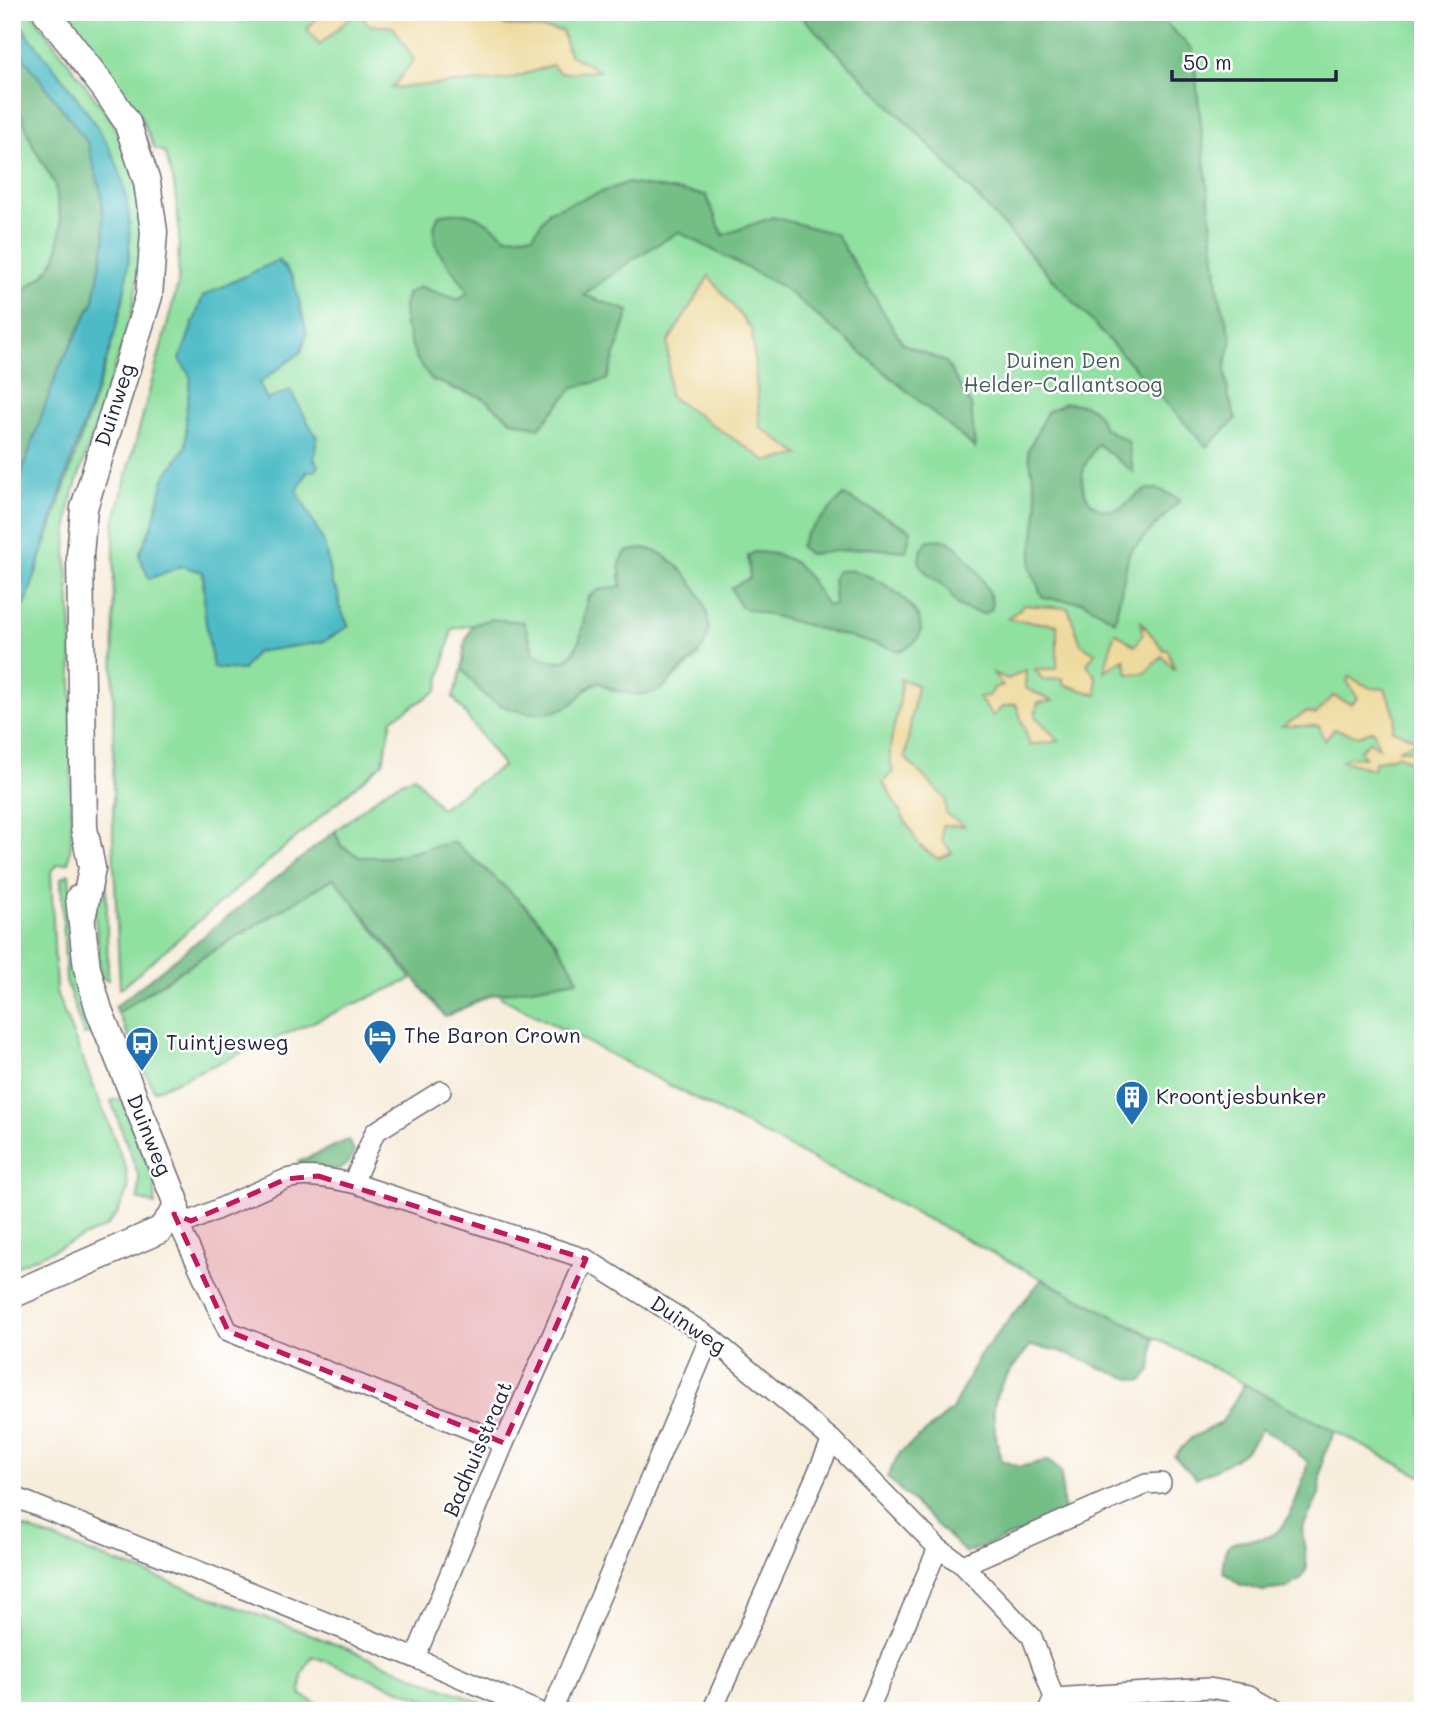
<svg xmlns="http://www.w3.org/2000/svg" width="1435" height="1723" font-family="Mali,sans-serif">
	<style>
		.green { fill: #90e0a0; stroke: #59816e; stroke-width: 2; fill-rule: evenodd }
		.forest { fill: #74be86; stroke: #4b7060; stroke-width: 2 }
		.sand { fill: #eeda9e; stroke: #887e6c; stroke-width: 2 }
		.water { fill: #4dbbc5; stroke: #386e80; stroke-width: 2 }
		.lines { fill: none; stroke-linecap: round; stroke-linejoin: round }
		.street-casing { stroke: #6d6973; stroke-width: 22 }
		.secondary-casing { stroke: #6d6973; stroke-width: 29 }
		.street { stroke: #fff; stroke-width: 19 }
		.secondary { stroke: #fff; stroke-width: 26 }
		.marked { fill: #c2185b; fill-opacity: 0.2; stroke: #c2185b; stroke-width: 5; stroke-dasharray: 14 9; stroke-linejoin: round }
		.labels { text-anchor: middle; stroke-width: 5; stroke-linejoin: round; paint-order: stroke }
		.park-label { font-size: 21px; fill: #435b59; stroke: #fff }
		.street-label { font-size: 21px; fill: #22223b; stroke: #fff }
		.poi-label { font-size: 21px; fill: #22223b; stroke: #fff; text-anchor: start }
	</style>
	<rect width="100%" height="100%" fill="#fff"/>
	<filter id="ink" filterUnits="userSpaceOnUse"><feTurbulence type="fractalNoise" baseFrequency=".0143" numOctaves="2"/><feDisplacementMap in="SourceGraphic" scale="14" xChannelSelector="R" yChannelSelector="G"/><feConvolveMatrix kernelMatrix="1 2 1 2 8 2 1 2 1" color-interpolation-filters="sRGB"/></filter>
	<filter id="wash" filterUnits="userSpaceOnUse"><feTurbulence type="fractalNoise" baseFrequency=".00686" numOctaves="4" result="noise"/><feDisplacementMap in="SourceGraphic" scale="28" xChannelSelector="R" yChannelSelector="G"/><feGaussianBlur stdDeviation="1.57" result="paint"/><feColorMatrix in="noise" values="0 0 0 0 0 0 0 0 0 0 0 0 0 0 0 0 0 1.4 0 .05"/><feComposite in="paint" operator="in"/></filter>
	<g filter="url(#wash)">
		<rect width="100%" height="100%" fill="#f7eddb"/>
		<!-- green -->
		<g class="green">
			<path d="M12,12H31L112,121L130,162L140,203L143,246L131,319L70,503L66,551L72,630L71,845L68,863L58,864L51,872L56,992L126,1168L128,1189L117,1214L106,1227L12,1268V617L17,619L27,600L104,369L123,302L130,251L109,148Z"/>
			<path d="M61,12H1423V1477L502,998L495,989L558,943L524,905L454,843L389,857H360L341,846L335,831L389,788L414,776L440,808L503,766L453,697L462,669L486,697L570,705L590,685L599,682L613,691L663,687L699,656L620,577L622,586L599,590C595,600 589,611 586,621C576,651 570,674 533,653L530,638L473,625L452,629L437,691L392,719L383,763L120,989L113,840L114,523L178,284L179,226L174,184L165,152L155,149L140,116ZM420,287L459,300L512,421L484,398L450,388ZM301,352L259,383L267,400L317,438L314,460L297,491L324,543L332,584L338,593L339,606L287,646L256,652L205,616L203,572L181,566L149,579L139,555L153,523L164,479L186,447V413L191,378Z"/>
			<path d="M12,104L23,119L33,146L55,184L61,223L57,257L45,274L12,299Z"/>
			<path d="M69,874L75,954L95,1032L84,1035L66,981L61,878Z"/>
			<path d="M96,874H106L108,980L101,978L95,915Z"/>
			<path d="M334,878L412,979L154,1091L118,1013C187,964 262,923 334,878Z"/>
			<path d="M121,1098L155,1181V1205L138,1199L139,1177L111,1101Z"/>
			<path d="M12,1523L320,1638L501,1711H455L312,1656L302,1675L301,1695L331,1711H12Z"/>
		</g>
		<!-- forest -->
		<g class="forest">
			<path d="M797,12H1155L1193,50L1219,295L1232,340L1225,366L1228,395L1236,419L1207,447L935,151Z"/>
			<path d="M12,42L88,143L101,192L105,239L94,301L58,370L12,500V299L45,274L57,257L61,223L55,184L33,146L23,119L12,104Z"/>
			<path d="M626,183L706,195L723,235L773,217L836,234L903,344L946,362L971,405L975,448L783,287L679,232L635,258L583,295L629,311L607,380L574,387L539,428L512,421L483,398L432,380L416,358L405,325L404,304L408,293L420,287L459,300L468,292C454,266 421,247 439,215C468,208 484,218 506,237L533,235L549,211Z"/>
			<path d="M1065,403C1087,404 1097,406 1104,428L1128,441L1133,472L1098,444C1094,451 1086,460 1084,468C1077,490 1092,516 1117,509C1129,506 1136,491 1149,489C1161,487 1170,495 1180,500L1129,553L1115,621L1083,602L1043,598L1030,568L1038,503L1028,451L1047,412Z"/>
			<path d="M844,495L911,530L906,551L865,548L809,554L800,547L805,535Z"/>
			<path d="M928,540C933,540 940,539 945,540C963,546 995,591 992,609L984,614C976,612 964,610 958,605C952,600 951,591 945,587C927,573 908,566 928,540Z"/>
			<path d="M645,548C675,553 714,600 708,633C705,651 693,659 680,670C674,675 670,681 665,686C646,701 617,694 599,682C585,686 581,698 570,705C545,720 509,713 487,697C478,690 470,678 462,669L465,642L473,625L491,619L524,622L533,653C584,683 580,627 588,597L599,590L622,586L619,565L626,552Z"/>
			<path d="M754,552C799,553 804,572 827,605L835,604L833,578L837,571C842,571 848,570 853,571C882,576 957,627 900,651L740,607L731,588L750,578L748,556Z"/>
			<path d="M335,831L341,846L360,857H389L454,842C501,884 552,921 578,980L491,995L445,1017L334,878C261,922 187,964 118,1013L115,1007Z"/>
			<path d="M348,1140L354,1151C348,1177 324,1169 303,1167L298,1162Z"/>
			<path d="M1042,1279L1154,1338L1151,1371L1142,1381C1100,1374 1073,1348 1030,1346C991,1394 987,1400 1001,1460L1020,1467L1048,1460L1061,1472L1064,1516L966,1553L887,1477L900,1453L952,1410L979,1356Z"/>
			<path d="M1244,1384L1335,1431L1323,1457L1319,1495L1302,1529L1307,1567L1302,1578L1288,1588L1262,1591L1239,1584L1224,1572C1218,1523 1258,1551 1280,1529C1295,1514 1302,1481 1308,1462L1280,1439L1261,1429C1245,1459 1226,1464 1196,1478L1174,1456L1191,1438L1222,1422Z"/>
		</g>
		<!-- sand -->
		<g class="sand">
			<path d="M322,12H356L320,45L307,29Z"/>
			<path d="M358,12H471L506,25L562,31L569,54L599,71L560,73L552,65L510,79L392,88L414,60L393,27L369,25Z"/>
			<path d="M709,276L752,330L760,427L800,455L767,461L669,396L668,342Z"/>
			<path d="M1024,605L1068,608L1081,644L1095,653L1087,664L1096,677L1097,695L1063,684V678L1043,680L1035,669H1057V625L1008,619Z"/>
			<path d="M1141,622L1164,650L1167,649L1175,670L1162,656L1145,673L1128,674L1124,659L1104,671L1115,632L1135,646L1143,634Z"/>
			<path d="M1026,670L1025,688L1053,701L1038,703L1035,716L1059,741L1030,745L1016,704L1002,707L993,716L978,697L989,696L995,687L1003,686L993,673L1008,679Z"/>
			<path d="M1349,677L1371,688L1385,689L1396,717L1392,730L1419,740L1398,750H1421L1423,747V764H1415L1398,755L1375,762L1373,769L1342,761L1349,757L1365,758L1360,750L1370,741L1379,748L1373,730L1359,736L1334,729L1324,741L1319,726H1283L1306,712L1316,714L1333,696L1351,704L1358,698L1347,681Z"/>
			<path d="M900,679L917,685L905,758L945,798L946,814L964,826L942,825V840L952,853L938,859L919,845L883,782L893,772C882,742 905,710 900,679Z"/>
		</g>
		<!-- water -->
		<g class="water">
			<path d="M12,15C45,57 83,100 109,147C159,242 107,358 75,449C58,499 43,550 27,600L17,620L12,618V500L58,370L94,301L105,239L101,192L88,143L12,42Z"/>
			<path d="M278,260L293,278L307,333L301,352L259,383L267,400L290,390L317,438L314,460L319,465L315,471H307L297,491L324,543L332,584L338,593L339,606L349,626L323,642L256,652L243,670L213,668L205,616L203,572L181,566L149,579L139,555L153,523L164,479L186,446V413L191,378L180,359L203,296Z"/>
		</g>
	</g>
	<g filter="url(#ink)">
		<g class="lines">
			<defs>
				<g id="street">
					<path d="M353,1183L375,1132L441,1091"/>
					<path d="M174,1214L191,1221L286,1179C309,1173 330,1179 353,1183L586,1259L710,1337L832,1440L938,1548L963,1565L1032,1637L1054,1698L1048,1711"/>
					<path d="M174,1214L228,1331L504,1443"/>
					<path d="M12,1496L415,1658L537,1711"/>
					<path d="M963,1565L1146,1484L1161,1483"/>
					<path d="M415,1658L504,1443L586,1259"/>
					<path d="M1054,1698L1209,1688L1250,1695L1278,1711"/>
					<path d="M552,1711L710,1337"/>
					<path d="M712,1711L832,1440"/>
					<path d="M868,1711L938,1548"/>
				</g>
				<g id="secondary">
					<path d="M46,12L105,89L127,122L147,182L154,232L149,296L84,508L80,555L84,828L92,868L83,914"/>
					<path d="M12,1295L160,1230L176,1210L175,1199L99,1010L87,968L79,898"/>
				</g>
			</defs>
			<!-- street casing -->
			<use href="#street" class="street-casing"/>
			<!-- secondary casing -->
			<use href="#secondary" class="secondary-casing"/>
			<!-- street -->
			<use href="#street" class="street"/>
			<!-- secondary -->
			<use href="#secondary" class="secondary"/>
		</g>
	</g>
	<!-- marked area -->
	<path class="marked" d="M318,1176L586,1259L504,1443L228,1331L174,1214L191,1221L286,1179Z"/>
	<!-- icons -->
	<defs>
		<symbol id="hotel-pin" viewBox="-11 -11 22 30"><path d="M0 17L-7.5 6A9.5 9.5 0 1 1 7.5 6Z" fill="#1f6fb2" stroke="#fff"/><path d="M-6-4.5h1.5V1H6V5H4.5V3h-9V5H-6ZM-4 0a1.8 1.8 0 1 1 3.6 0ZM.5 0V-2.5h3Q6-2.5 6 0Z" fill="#fff"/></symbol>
		<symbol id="bus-pin" viewBox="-11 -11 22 30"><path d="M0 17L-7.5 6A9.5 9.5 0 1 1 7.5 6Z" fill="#1f6fb2" stroke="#fff"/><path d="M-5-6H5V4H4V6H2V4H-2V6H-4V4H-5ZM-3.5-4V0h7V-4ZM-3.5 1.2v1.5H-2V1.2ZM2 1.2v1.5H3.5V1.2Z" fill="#fff"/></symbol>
		<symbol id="building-pin" viewBox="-11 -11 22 30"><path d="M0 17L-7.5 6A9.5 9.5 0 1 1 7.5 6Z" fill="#1f6fb2" stroke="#fff"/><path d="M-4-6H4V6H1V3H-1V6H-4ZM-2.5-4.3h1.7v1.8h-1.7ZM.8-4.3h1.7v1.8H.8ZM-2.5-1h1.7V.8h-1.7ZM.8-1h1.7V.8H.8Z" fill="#fff"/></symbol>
	</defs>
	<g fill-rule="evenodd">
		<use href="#hotel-pin" x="361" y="1017" width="38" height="52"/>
		<use href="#bus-pin" x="123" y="1024" width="38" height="52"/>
		<use href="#building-pin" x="1113" y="1078" width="38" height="52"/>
	</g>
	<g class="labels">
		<!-- park labels -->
		<g class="park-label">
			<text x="1063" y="368">Duinen Den<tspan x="1063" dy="24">Helder-Callantsoog</tspan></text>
		</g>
		<!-- street labels -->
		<g class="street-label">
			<text transform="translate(115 405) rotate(-72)" y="7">Duinweg</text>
			<text transform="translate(149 1135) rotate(68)" y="7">Duinweg</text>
			<text transform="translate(688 1325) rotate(34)" y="7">Duinweg</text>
			<text transform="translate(478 1449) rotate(-67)" y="7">Badhuisstraat</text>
		</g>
		<!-- poi labels -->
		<g class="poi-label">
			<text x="404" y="1043">The Baron Crown</text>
			<text x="166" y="1050">Tuintjesweg</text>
			<text x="1156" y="1104">Kroontjesbunker</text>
		</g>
	</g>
	<!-- margin -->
	<rect width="1435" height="1723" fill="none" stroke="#fff" stroke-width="42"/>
	<!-- scale -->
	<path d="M1172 70v10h164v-10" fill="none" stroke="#22223b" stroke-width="3.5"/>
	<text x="1183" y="70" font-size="21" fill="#22223b" stroke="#ffffff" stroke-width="5" paint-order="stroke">50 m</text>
</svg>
